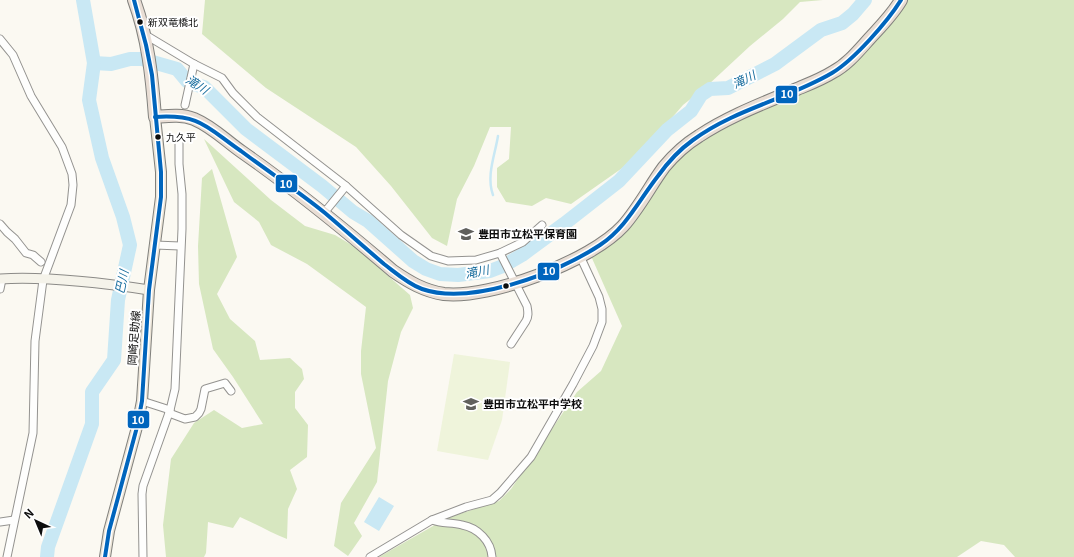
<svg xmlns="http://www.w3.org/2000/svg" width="1074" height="557" font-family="Georgia,'Noto Sans JP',serif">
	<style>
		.forest { fill: #d7e7c0 }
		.pitch { fill: #eff4db }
		.water { fill: #c9e8f4 }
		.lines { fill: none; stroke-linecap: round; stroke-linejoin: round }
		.stream { stroke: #c9e8f4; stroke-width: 2.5 }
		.river { stroke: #c9e8f4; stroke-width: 14 }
		.street-casing { stroke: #949390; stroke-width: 9 }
		.secondary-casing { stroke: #8b8a87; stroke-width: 11 }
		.primary-casing { stroke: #81817d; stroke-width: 12 }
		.highway-casing { stroke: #81817d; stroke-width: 14 }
		.street { stroke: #fefefd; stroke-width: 7 }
		.secondary { stroke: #f5f3ea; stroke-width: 9 }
		.primary { stroke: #ece5d8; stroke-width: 10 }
		.highway { stroke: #e9ded5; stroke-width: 12 }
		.bus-1-casing { stroke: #fff; stroke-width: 7 }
		.bus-1 { stroke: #0065bd; stroke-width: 4 }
		.bus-dot { fill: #0d0d0d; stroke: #fff; stroke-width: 1.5 }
		.labels { text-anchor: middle; stroke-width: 4; stroke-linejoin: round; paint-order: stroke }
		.bus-label { font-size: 10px; fill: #0d0d0d; stroke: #fff; text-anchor: start }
		.poi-label { font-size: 11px; font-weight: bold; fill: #0d0d0d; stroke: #fff; text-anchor: start }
		.street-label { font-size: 11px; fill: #0d0d0d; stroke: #fff }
		.water-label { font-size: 12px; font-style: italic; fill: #186d9e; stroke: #fff }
		.line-badge { stroke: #fff; stroke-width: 1.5 }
		.badge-label { font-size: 11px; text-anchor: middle; font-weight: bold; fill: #fff }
	</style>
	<rect width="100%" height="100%" fill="#fbf9f2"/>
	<!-- forest -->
	<g class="forest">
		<path d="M205,0H823L800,2L783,19L750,46L708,85L683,105L657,135L628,164L571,204L546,198L532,206L506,202L497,187V168L509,159L511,127H490L474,166L457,199L447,246L432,238L391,186L356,147L266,88L202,34Z"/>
		<path d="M907,0H1074V557H1015L1004,545L981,541L957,557H379L447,518L499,501L511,489L577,392L601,371L622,326L591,256L668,169L703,137L829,79Z"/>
		<path d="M204,139L271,200L305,226L335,235L355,247L410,295L413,308L401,332L388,381L377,482L354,523L362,536L348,556L334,546L341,503L376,448L361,374V351L366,307L307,264L271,245L259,222L234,202Z"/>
		<path d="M212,169L237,257L217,294L230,319L255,341L260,360L290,358L302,369L304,379L295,392V408L308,425L307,457L290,470L297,489L288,509L287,539C271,533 256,524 240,517L233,528L208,522L206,553L204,557H166L163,525L171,459L194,423L214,410L242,428L263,424L233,377L213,349L199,284L198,246L202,178Z"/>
	</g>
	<!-- pitch -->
	<path class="pitch" d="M454,354L510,362L502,420L488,460L437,451Z"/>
	<!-- water -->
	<path class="water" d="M379,497L394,506L379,531L364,522Z"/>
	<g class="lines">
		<!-- stream -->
		<path class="stream" d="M493,195C486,176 495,155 498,136"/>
		<!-- river -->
		<g class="river">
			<path d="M94,63L111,64L130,59H142L177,69L187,81L193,84L204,87L246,129L322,186L353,212L368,221L413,261L426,269L440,274L458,275L490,271L503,266L522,255L564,224L619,181L667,130L691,111L701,95L710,89L728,88L775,64L821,30L842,23L853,14L865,0"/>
			<path d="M47,557L48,547L92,424V392L114,360L118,300L130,245L123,217L102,158L89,100L94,63L83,0"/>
		</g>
		<defs>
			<g id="street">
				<path d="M144,34L194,64L222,78L233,93L257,117L346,186L401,235L431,256L448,261L476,260L500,253L523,242L542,225"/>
				<path d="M0,39L13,55L31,96L62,147L72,174L73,185L71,205L43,280L35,341L33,433L7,557"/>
				<path d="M185,105L194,64"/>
				<path d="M324,213L346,186"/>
				<path d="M0,224L7,232L15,239L26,253L33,255L41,262"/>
				<path d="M155,245L180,246"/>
				<path d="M500,253L527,306C528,312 529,316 526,321L511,344"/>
				<path d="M0,289L2,279"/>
				<path d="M142,401L170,410"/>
				<path d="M169,413L185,419L195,417L199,413L201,409L205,389L225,383L231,391"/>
				<path d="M432,520C442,524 452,522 462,525C478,528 491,541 492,557"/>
				<path d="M0,522L14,520"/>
				<path d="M143,557L142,494L143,486L170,410L175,389L182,229V194L179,164V141"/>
				<path d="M370,557L432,520L466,507L492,500L500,493L531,457L573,384L593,346L602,322V309L599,297L580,256"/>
			</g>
			<path id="secondary" d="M0,279C47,276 103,283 149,290"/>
			<path id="primary" d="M105,557L109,531L137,427L142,401L149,290L161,197V172L155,117"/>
			<path id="highway" d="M134,0C148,38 152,77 155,117C168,116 181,114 194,119C213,127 226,141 242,152C295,189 344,229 393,271C409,282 424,291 444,294C491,299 591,261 623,226C639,208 650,186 664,167C674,155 686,144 699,136C729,116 764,103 797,89C809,84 822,79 833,72C848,64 859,50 870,38C881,26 893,14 901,0"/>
		</defs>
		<!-- street casing -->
		<use href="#street" class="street-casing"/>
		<!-- secondary casing -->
		<use href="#secondary" class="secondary-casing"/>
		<!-- primary casing -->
		<use href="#primary" class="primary-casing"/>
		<!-- highway casing -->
		<use href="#highway" class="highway-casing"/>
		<!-- street -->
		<use href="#street" class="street"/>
		<!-- secondary -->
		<use href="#secondary" class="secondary"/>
		<!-- primary -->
		<use href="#primary" class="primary"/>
		<!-- highway -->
		<use href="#highway" class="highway"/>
		<defs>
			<g id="bus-1">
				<path d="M155,117C201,114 206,127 241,151C269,172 298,191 325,213C345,230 364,247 384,264C396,273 408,284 422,289C471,306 558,273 600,245C626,228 639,200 658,176C668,162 679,150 693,140C735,109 788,99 832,73C854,60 888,21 901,0"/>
				<path d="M105,557L109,531L137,427L142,401L149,290L161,197V172L152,75L146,45L134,0"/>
			</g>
		</defs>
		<!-- bus-1 casing -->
		<use href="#bus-1" class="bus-1-casing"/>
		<!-- bus-1 -->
		<use href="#bus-1" class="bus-1"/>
	</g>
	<!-- icons -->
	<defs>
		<symbol id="school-bare" viewBox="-9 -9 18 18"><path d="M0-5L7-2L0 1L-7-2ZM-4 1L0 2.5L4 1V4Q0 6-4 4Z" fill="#60605d" stroke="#fff" stroke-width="2.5" paint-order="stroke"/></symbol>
	</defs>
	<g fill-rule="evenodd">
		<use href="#school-bare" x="455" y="223" width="22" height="22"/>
		<use href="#school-bare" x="460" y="393" width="22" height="22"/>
	</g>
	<!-- markers -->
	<g class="bus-dot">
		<circle cx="140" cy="22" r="3.5"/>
		<circle cx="158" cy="137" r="3.5"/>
		<circle cx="506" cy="286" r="3.5"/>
	</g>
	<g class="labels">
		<!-- bus labels -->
		<g class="bus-label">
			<text x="148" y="26">新双竜橋北</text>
			<text x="166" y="141">九久平</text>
		</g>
		<!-- poi labels -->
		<g class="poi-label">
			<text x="478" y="238">豊田市立松平保育園</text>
			<text x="483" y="408">豊田市立松平中学校</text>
		</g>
		<!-- street labels -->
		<g class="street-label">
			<text transform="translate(134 338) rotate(-86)" y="4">岡崎足助線</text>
		</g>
		<!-- water labels -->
		<g class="water-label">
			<text transform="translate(744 80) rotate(-26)" y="4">滝川</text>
			<text transform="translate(197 85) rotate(33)" y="4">滝川</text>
			<text transform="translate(477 272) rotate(-11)" y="4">滝川</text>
			<text transform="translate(122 282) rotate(-78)" y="4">巴川</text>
		</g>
	</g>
	<g class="line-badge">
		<rect x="775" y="85" width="23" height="19" rx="4" fill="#0065bd"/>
		<rect x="275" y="174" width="23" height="19" rx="4" fill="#0065bd"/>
		<rect x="537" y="262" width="23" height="19" rx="4" fill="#0065bd"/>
		<rect x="127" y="410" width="23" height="19" rx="4" fill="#0065bd"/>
	</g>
	<g class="badge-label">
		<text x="787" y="98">10</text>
		<text x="286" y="188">10</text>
		<text x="549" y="275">10</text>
		<text x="138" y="424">10</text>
	</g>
	<!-- north arrow -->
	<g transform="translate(36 521) rotate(316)" stroke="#ffffff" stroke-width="3" paint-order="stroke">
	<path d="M0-3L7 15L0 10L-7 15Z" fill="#0d0d0d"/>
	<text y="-6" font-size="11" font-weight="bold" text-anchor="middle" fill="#0d0d0d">N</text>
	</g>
</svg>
